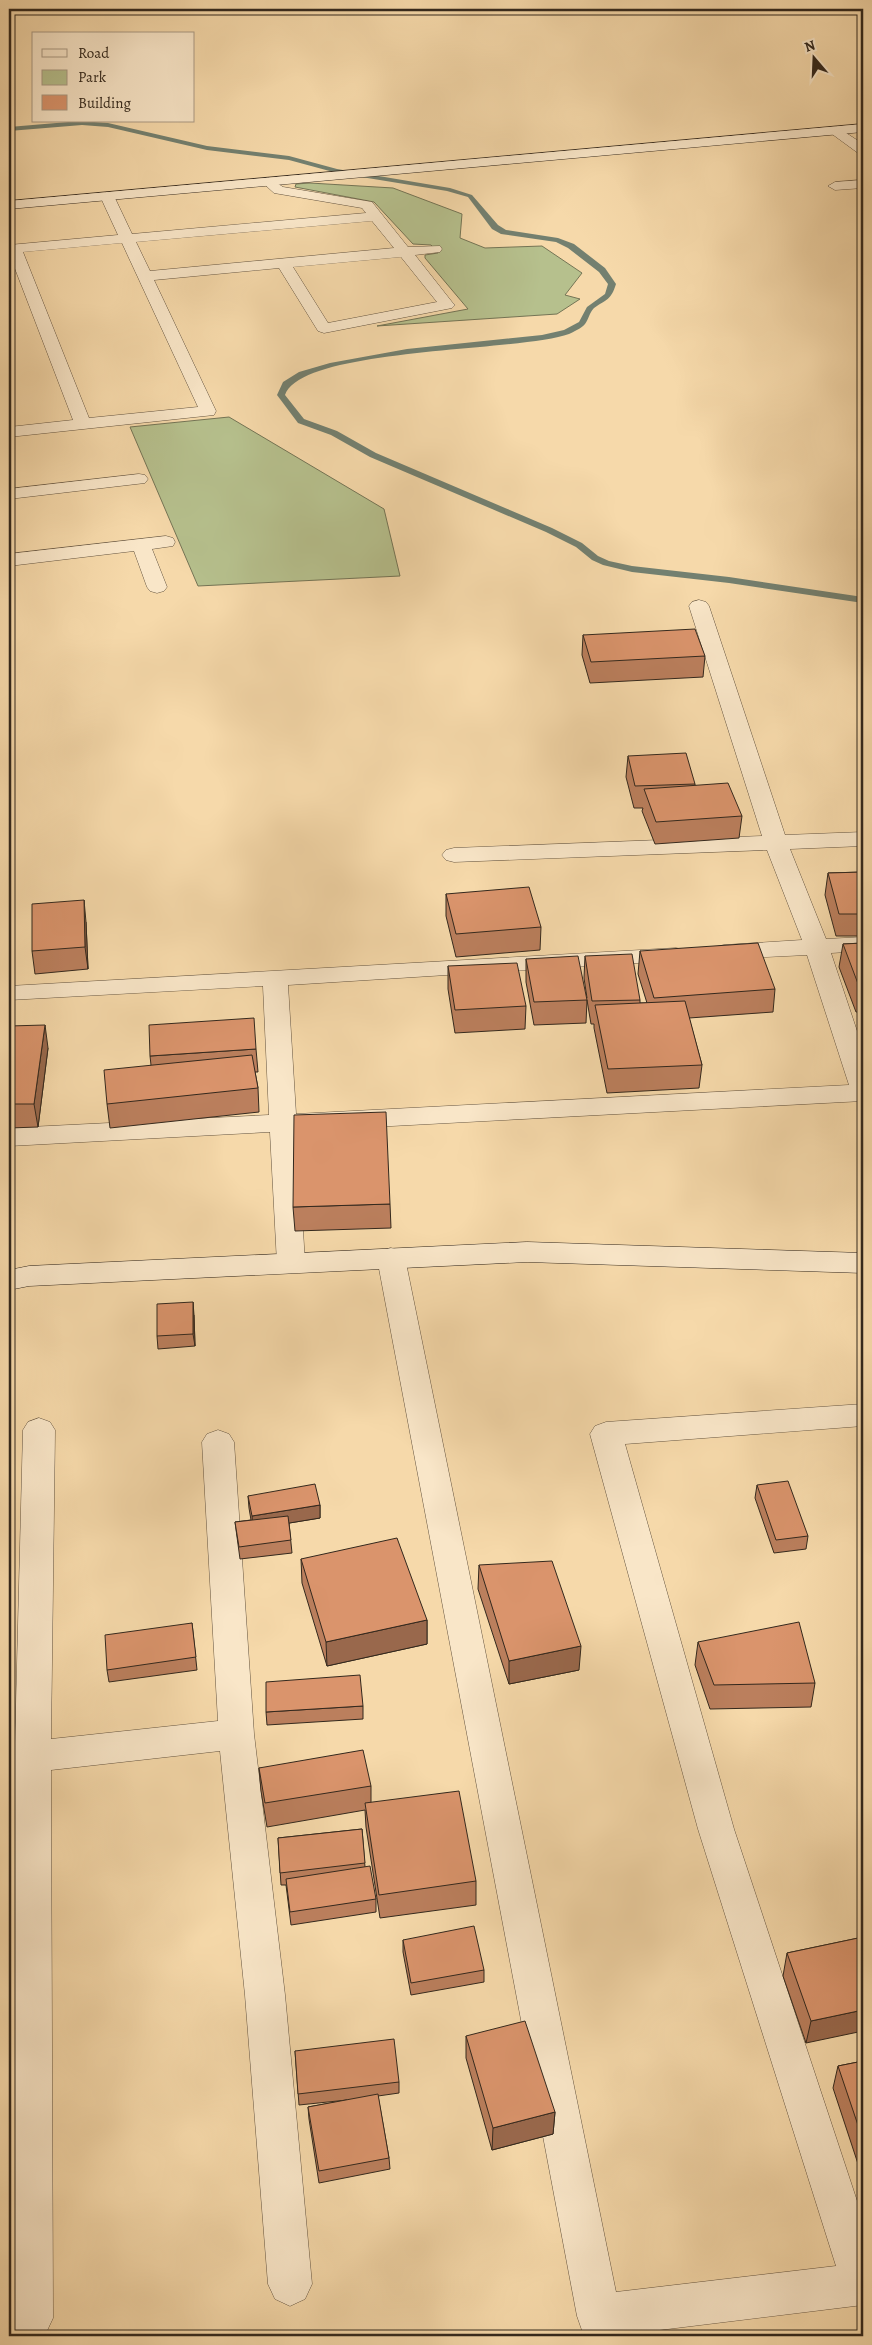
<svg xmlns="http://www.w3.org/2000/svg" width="872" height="2345" font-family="Alegreya,serif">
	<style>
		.green { fill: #b6c08d; stroke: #747455 }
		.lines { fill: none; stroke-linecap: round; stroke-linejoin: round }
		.stream { fill: #738070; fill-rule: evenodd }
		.street-casing { stroke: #645440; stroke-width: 1 }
		.secondary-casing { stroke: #33281d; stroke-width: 1 }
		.street { fill: #f9e6c8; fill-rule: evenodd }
		.secondary { fill: #f9e6c8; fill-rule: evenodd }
		.wall { fill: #bb7f5d; stroke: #33281d }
		.shaded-wall { fill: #99684c; stroke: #33281d }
		.building { fill: #da946c; stroke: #33281d }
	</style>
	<rect width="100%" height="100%" fill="#f6d9aa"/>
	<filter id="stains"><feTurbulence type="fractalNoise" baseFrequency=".004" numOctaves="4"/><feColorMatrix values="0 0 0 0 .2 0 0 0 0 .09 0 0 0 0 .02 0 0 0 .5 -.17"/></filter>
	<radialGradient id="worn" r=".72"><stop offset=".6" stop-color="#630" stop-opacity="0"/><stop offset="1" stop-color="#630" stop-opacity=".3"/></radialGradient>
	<!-- green -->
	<g class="green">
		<path d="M310,183L393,188L462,214L460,238L485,248L542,246L582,273L565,295L580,299L557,314L377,326L468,309L425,258V255L438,253L431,245L413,244L374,202L295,187L296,184Z"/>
		<path d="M229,417L384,509L400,576L198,586L130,427Z"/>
	</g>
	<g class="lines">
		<!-- stream -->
		<path class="stream" d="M80,121L108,123L207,146L289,156L337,169L450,188L472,195L498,225L506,230L558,238L574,244L605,268L616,284C611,300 607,299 594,308C589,313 589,319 585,324C582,328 573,332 569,334C520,352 302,347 285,395L304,419L337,431L376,453L552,528L582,543L598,556L609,561L632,566L729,577L863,597V603L729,583L632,572L603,565L592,560L576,547L546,532L370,457L331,435L298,423L277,395L283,382L299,372L330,363L407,349L542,335L564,330L579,322L587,307L605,294L608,284L599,272L568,248L556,242L501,234L492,229L468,197L447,191L337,173L289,160L207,150L108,127L82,125L9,131V127Z"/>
		<defs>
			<g id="street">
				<path d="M837,127L863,144V154L858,153L832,134L831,131L832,128Z"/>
				<path d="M269,178L283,187L372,202L408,247L440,246L442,249L440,252L415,255L452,302L455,305L452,308L324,333L318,331L279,268L154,280L216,411L214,415L9,437V427L73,420L9,253V245L118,235L100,196L107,192L114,196L132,234L366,213L362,208L274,193L262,182ZM372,221L394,248L150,271L136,242ZM122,243L198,407L89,418L23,252ZM401,257L437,302L328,323L293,267Z"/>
				<path d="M863,180V188L835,190L828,186L835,182Z"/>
				<path d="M139,474L145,475L148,479L145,483L9,499V489Z"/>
				<path d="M166,536L173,538L175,542L173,546L152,549L167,587L164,591L157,593L150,591L147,587L134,551L9,566V554Z"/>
				<path d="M699,600L706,602L709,606L785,835L863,832V846L790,849L826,939L863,937V951L831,953L863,1049V1101L297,1131L305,1263L301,1270L291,1273L281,1270L277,1263L270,1132L9,1146V1128L269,1115L263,986L9,1000V986L676,948L685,950L688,955L685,960L288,985L296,1114L849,1085L807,955L724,959L715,957L712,952L715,947L724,945L802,940L767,850L454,862L446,860L442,855L446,850L454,848L762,836L689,606L692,602Z"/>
				<path d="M391,1248L401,1251L405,1258L616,2292L836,2266L698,1829L590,1434L595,1426L606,1422L863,1404V1426L625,1444L734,1829L863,2219V2305L627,2334L628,2336H584L577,2316L377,1258L381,1251Z"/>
				<path d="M39,1418L50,1422L55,1430L51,1739L218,1721L202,1442L207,1434L218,1430L229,1434L234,1442L254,1734L285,1995L312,2284L305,2299L290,2306L275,2299L268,2284L245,1995L220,1751L51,1770L53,2318L46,2333C37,2338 25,2338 16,2333L9,2318L15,1774H9V1744L15,1743L23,1430L28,1422Z"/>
			</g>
			<g id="secondary">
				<path d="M863,124V132L9,209V201Z"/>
				<path d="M527,1242L863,1253V1273L527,1262L29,1286L9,1290V1270L29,1266Z"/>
			</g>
		</defs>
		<!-- street casing -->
		<use href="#street" class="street-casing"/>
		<!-- secondary casing -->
		<use href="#secondary" class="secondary-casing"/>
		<!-- street -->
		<use href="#street" class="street"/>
		<!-- secondary -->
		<use href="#secondary" class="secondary"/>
	</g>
	<!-- wall -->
	<g class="wall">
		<path d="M583,635L705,656L703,677L590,683L582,655Z"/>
		<path d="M628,756L695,784V785L742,816L739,838L655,844L642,811L643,808H634L626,777Z"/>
		<path d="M863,872V936H836L825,895L828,873Z"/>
		<path d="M446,894L541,927L540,950L456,957L446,916Z"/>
		<path d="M86,922L88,969L35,974L32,951Z"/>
		<path d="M863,943V1012H856L839,967L843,944Z"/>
		<path d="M640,951L775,989L773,1012L689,1018L702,1065L699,1088L607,1093L594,1028V1024H591L587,1000L586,1023L534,1025L526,982V959L587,998L584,978L585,956L640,1000V1003H647L638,974Z"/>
		<path d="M448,966L526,1006L525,1029L455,1033L448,989Z"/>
		<path d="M9,1026L48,1048L38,1127L9,1128Z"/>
		<path d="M256,1049L258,1072H255L258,1088L259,1112L110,1128L107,1104L151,1065L150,1056Z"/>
		<path d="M390,1204L391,1228L295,1231L293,1207Z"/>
		<path d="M194,1315L195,1346L158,1349L157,1336Z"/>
		<path d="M757,1485L808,1536L806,1549L774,1553L755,1498Z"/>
		<path d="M248,1496L320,1505V1518L289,1523L292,1553L240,1559L235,1522L251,1520L249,1508Z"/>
		<path d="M301,1559L427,1620V1644L327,1666L302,1583Z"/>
		<path d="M479,1565L579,1670L509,1684L478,1589Z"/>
		<path d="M192,1623L197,1670L109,1682L107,1670Z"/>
		<path d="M698,1642L815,1683L811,1707L710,1709L695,1665Z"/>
		<path d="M363,1706V1719L267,1725L266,1712Z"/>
		<path d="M259,1768L371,1786V1803L476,1881V1905L380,1918L366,1827L365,1810L267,1827L261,1791Z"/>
		<path d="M362,1829L365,1867L376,1899V1912L291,1925L286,1885H281L278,1838Z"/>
		<path d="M863,1937L806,2043L783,1976L787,1953Z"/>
		<path d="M403,1940L484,1970V1982L411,1995L403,1952Z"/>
		<path d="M466,2036L555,2112L553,2134L492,2150L466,2058Z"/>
		<path d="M295,2051L399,2082V2093L378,2096L389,2158L390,2169L319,2183L309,2119L308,2107L347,2100L299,2105Z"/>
		<path d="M863,2061V2179L833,2088L838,2066Z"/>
	</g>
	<!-- shaded-wall -->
	<g class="shaded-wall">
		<path d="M84,900L86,922L88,969L85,947Z"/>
		<path d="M45,1025L48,1048L38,1127L34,1104Z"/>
		<path d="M193,1302L194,1315L195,1346L193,1334Z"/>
		<path d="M320,1505V1518L253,1529L252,1516Z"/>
		<path d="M427,1620V1644L327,1666L326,1642Z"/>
		<path d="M581,1646L579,1670L509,1684V1661Z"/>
		<path d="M863,2010V2031L806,2043L811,2021Z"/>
		<path d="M555,2112L553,2134L492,2150L493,2128Z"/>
	</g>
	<!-- building -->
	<g class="building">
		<path d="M695,629L705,656L591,662L583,635Z"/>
		<path d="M686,753L695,784L635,786L628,756Z"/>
		<path d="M728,783L742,816L656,822L644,789Z"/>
		<path d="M863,872V914H839L828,873Z"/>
		<path d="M529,887L541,927L456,934L446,894Z"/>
		<path d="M84,900L85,947L32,951V904Z"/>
		<path d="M758,943L775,989L654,998L640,951Z"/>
		<path d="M863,943V989H860L843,944Z"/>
		<path d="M632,954L640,1000L592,1001L585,956Z"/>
		<path d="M578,956L587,1000L534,1002L526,959Z"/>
		<path d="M517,963L526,1006L455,1010L448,966Z"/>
		<path d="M685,1001L702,1065L608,1069L595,1005Z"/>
		<path d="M254,1018L256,1049L150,1056L149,1025Z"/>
		<path d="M45,1025L34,1104H9V1026Z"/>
		<path d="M252,1055L258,1088L107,1104L104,1070Z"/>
		<path d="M386,1112L390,1204L293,1207L294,1115Z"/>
		<path d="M193,1302V1334L157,1336V1304Z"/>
		<path d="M788,1481L808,1536L776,1540L757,1485Z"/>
		<path d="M315,1484L320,1505L252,1516L248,1496Z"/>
		<path d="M288,1516L291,1540L239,1547L235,1522Z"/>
		<path d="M397,1538L427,1620L326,1642L301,1559Z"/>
		<path d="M552,1561L581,1646L509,1661L479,1565Z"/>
		<path d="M799,1622L815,1683L714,1685L698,1642Z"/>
		<path d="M192,1623L196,1657L107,1670L105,1635Z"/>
		<path d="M360,1675L363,1706L266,1712V1682Z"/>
		<path d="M363,1750L371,1786L265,1803L259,1768Z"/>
		<path d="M459,1791L476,1881L379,1895L365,1803Z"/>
		<path d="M362,1829L365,1863L280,1873L278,1838Z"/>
		<path d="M370,1866L376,1899L290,1912L286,1879Z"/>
		<path d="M474,1926L484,1970L411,1983L403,1940Z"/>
		<path d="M863,1937V2010L811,2021L787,1953Z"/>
		<path d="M525,2021L555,2112L493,2128L466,2036Z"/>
		<path d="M394,2039L399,2082L298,2094L295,2051Z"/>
		<path d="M863,2061V2140L838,2066Z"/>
		<path d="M378,2094L389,2158L319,2171L308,2107Z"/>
	</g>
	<!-- margin -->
	<rect width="872" height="2345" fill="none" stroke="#f6d9aa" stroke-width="30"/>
	<rect x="10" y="10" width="852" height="2325" fill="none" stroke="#33281d" stroke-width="2.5"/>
	<rect x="15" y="15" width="842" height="2315" fill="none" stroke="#33281d"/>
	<!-- legend -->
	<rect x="32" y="32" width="162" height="90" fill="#f9e6c8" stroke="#aa9a84"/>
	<rect x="42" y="49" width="25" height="8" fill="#f9e6c8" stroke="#aa9a84"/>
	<text x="78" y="58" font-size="15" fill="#33281d">Road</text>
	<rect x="42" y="70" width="25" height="15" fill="#b6c08d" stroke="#aa9a84"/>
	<text x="78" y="82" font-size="15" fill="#33281d">Park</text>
	<rect x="42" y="95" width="25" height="15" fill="#da946c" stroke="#aa9a84"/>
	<text x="78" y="108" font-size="15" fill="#33281d">Building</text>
	<!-- north arrow -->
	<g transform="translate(814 58) rotate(341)" stroke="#f9e6c8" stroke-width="4" paint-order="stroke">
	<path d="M0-4L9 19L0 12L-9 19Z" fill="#33281d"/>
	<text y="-8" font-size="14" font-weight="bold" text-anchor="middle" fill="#33281d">N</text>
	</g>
	<rect width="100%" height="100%" filter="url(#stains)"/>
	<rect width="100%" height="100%" fill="url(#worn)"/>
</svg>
